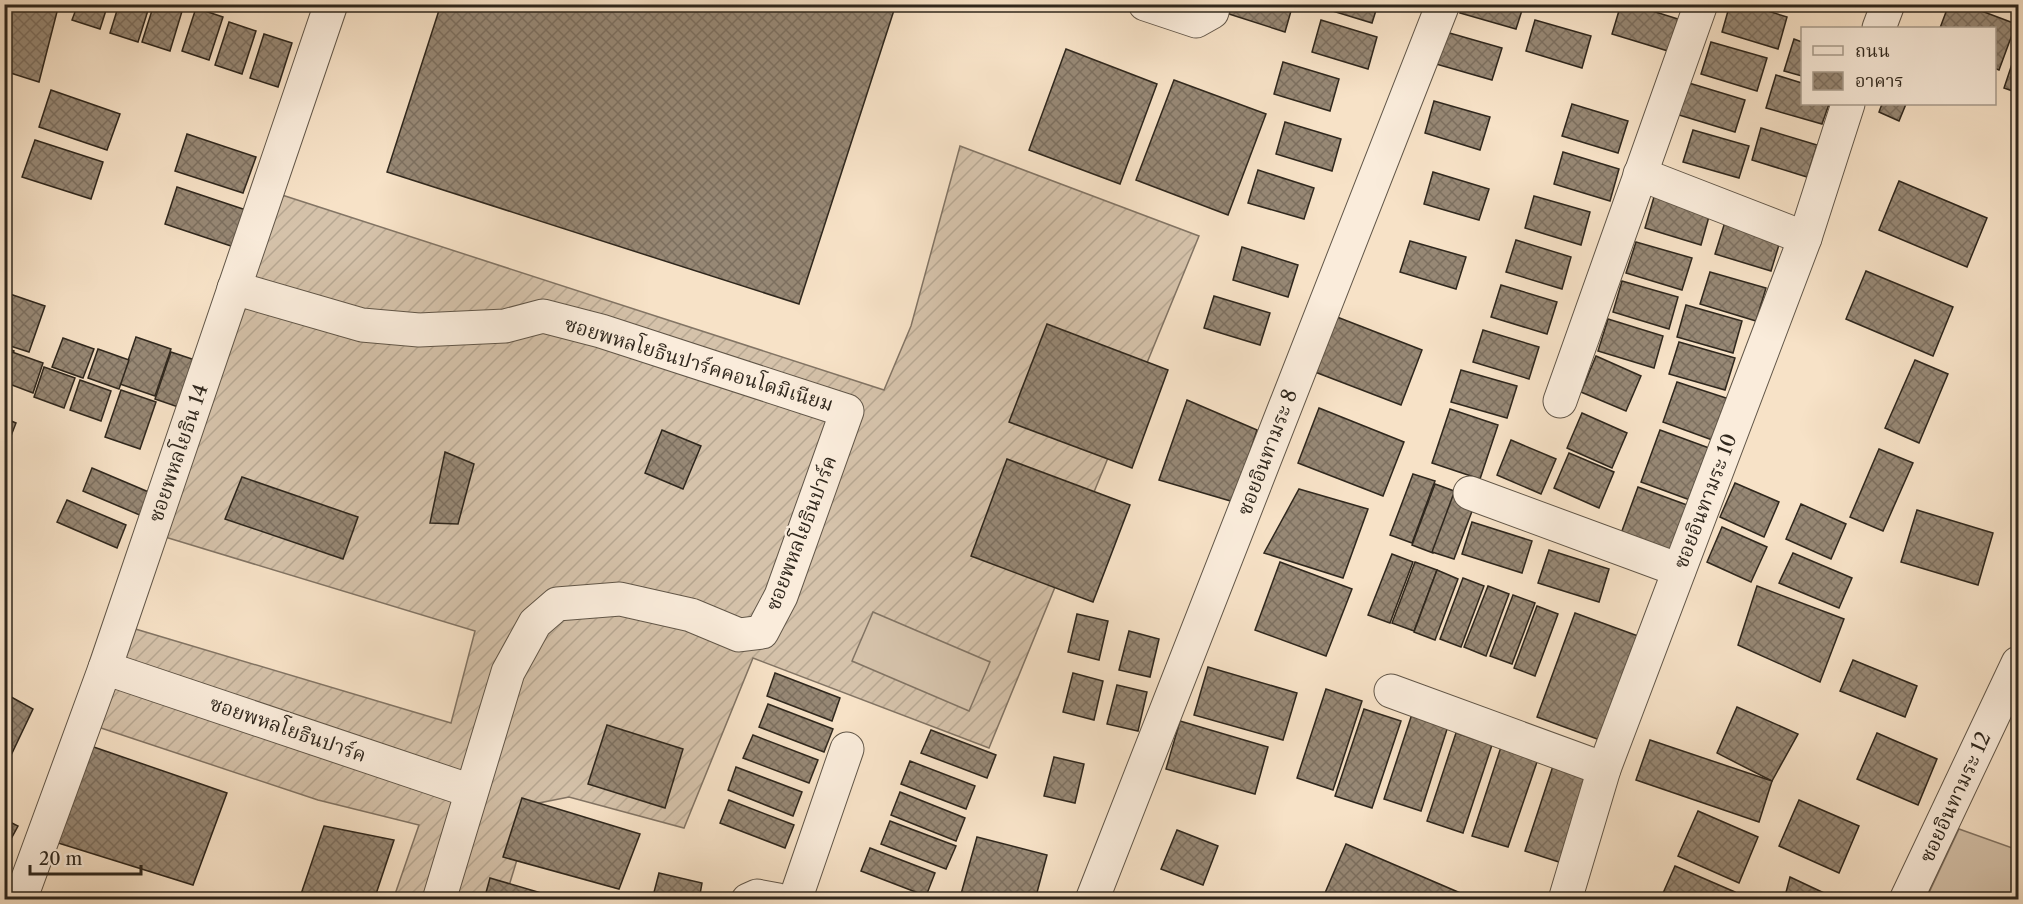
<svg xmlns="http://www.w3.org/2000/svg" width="2023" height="904" font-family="'Libre Caslon Text','Noto Serif Thai',serif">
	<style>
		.garden { fill: url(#garden-furrows); stroke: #827464; stroke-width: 1.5 }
		.pitch { fill: #d5c2aa; stroke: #827464; stroke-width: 1.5 }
		.building { fill: url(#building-cross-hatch); stroke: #2f271d; stroke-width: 1.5 }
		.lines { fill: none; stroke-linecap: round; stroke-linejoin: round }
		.minor-casing { stroke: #615648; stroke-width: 35 }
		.minor { stroke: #faecdb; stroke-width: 33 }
		.labels { text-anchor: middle; stroke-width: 5; stroke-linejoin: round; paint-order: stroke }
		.street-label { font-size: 20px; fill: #2f271d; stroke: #faecdb }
	</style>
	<defs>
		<pattern id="garden-furrows" width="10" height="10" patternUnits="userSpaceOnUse" patternTransform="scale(1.5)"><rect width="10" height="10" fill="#d5c2aa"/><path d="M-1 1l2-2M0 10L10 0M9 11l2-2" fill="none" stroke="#b7a792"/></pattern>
		<pattern id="building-cross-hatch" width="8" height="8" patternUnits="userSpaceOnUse" patternTransform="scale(1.5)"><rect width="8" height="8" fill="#978875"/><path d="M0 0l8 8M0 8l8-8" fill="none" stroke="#7c6f5f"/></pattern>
	</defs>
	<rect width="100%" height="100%" fill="#f7e2c7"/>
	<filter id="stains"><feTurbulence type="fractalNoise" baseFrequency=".00333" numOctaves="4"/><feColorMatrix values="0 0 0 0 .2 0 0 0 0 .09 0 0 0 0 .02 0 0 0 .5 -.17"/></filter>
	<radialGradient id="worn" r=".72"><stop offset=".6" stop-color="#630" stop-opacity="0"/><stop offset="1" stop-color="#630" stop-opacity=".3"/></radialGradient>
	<!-- garden -->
	<path class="garden" d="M960,146L1199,236L989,748L753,658L684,828L569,797L534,804L505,899L393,900L419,825L318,800L98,727L132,628L451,723L475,631L165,537L282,195L884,390L911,326Z"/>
	<!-- pitch -->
	<g class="pitch">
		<path d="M873,612L990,662L969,711L852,661Z"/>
		<path d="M1959,829L2018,850V899H1926Z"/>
	</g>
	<!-- building -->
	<g class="building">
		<path d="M4,4H59L39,82L4,71Z"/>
		<path d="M78,4H108L100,29L72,20Z"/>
		<path d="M119,4H150L138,42L110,33Z"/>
		<path d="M154,4H173L183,8L170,51L142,42Z"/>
		<path d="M441,4H896L799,304L387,172Z"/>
		<path d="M1232,4H1293L1285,32L1229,14Z"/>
		<path d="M1316,4H1378L1372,23L1316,6Z"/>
		<path d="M1463,4H1524L1516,29L1460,13Z"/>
		<path d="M1621,4H1630L1678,19L1668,51L1612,34Z"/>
		<path d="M1658,4H1686L1684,12Z"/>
		<path d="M1730,4H1745L1787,17L1778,49L1722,32Z"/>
		<path d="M1949,4H1963L2016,24L1999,70L1994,68V28H1940Z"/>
		<path d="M196,8L223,17L209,60L182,51Z"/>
		<path d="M1321,20L1377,37L1368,69L1312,52Z"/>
		<path d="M1535,20L1591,36L1582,68L1526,51Z"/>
		<path d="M229,22L256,31L242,74L215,65Z"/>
		<path d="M1446,32L1502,48L1492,80L1436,64Z"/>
		<path d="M264,34L292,43L278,87L250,78Z"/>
		<path d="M1794,39L1802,42V76L1784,71Z"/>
		<path d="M1711,42L1767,58L1757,91L1701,74Z"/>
		<path d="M2018,46V93L2004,88Z"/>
		<path d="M1066,49L1157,84L1120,184L1029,150Z"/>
		<path d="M1283,62L1339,79L1330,111L1274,94Z"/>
		<path d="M1776,75L1802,83V104H1829L1822,124L1766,108Z"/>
		<path d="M1174,80L1266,114L1228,215L1136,180Z"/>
		<path d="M1689,83L1745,100L1735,132L1679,115Z"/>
		<path d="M51,90L120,114L107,150L39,127Z"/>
		<path d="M1434,101L1490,117L1480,150L1425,133Z"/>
		<path d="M1572,104L1628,121L1618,153L1562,136Z"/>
		<path d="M1882,104H1906L1899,121L1879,112Z"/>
		<path d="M1285,122L1341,139L1332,171L1276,154Z"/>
		<path d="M1761,128L1817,145L1807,177L1752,160Z"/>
		<path d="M1693,130L1749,146L1739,178L1683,162Z"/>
		<path d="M187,134L256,157L243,193L175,171Z"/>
		<path d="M35,140L103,162L91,199L22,177Z"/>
		<path d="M1563,152L1619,169L1610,201L1554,184Z"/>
		<path d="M1258,170L1314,188L1304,219L1248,203Z"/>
		<path d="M1433,172L1489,189L1479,220L1424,204Z"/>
		<path d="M1899,181L1987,218L1967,267L1879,230Z"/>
		<path d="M177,187L246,210L234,247L165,224Z"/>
		<path d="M1534,196L1590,212L1581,245L1525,228Z"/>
		<path d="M1654,197L1710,213L1701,245L1645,228Z"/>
		<path d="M1725,222L1781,238L1771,271L1715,254Z"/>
		<path d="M1516,240L1571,257L1562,289L1506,272Z"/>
		<path d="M1410,241L1466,257L1456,289L1400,272Z"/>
		<path d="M1636,242L1692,258L1682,290L1626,273Z"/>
		<path d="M1242,247L1298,265L1288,297L1233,280Z"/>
		<path d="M1866,271L1953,307L1933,356L1846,319Z"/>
		<path d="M1710,272L1766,288L1756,321L1700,304Z"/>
		<path d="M1622,281L1678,297L1669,329L1613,312Z"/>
		<path d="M1501,285L1557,302L1547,334L1491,317Z"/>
		<path d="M10,294L45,306L29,352L4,344V308Z"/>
		<path d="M1214,296L1270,313L1260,345L1204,328Z"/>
		<path d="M1686,305L1742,321L1733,353L1677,337Z"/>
		<path d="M1337,317L1422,350L1401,405L1315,372Z"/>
		<path d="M1608,319L1663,336L1654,368L1598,351Z"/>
		<path d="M1047,324L1168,370L1132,468L1009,422Z"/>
		<path d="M1483,330L1539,347L1529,379L1473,362Z"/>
		<path d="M136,337L171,349L155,396L120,384Z"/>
		<path d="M63,338L94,349L83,378L52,367Z"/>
		<path d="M1679,342L1735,358L1725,390L1669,374Z"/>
		<path d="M4,347L14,351L4,378Z"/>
		<path d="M98,349L129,360L119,389L88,378Z"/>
		<path d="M12,352L43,363L33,393L4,382V375Z"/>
		<path d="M171,352L207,364L190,411L155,399Z"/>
		<path d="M1596,356L1641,376L1626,411L1581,392Z"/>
		<path d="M1915,360L1948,374L1919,443L1885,428Z"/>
		<path d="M44,367L75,378L64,408L34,397Z"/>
		<path d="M1461,370L1517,386L1507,418L1451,402Z"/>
		<path d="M80,380L111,391L101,421L70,410Z"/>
		<path d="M1677,382L1729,399L1715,441L1663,422Z"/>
		<path d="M121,390L156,402L140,449L105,437Z"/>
		<path d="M1187,400L1257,430L1234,502L1159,480Z"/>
		<path d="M1319,408L1404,442L1383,496L1298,463Z"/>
		<path d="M1450,409L1498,425L1480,479L1432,463Z"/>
		<path d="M1582,413L1627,433L1612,468L1567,448Z"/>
		<path d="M4,418L16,423L7,446L4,445Z"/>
		<path d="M662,430L701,446L683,489L645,473Z"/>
		<path d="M1660,430L1709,448L1690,500L1641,482Z"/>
		<path d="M1511,440L1556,459L1541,494L1497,475Z"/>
		<path d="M1879,449L1913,463L1883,531L1850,517Z"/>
		<path d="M445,452L474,464L458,524L430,523Z"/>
		<path d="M1569,453L1614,472L1599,508L1554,488Z"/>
		<path d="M1007,459L1130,505L1093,602L971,556Z"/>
		<path d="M92,468L151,493L142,516L83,491Z"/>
		<path d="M1413,474L1435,481L1412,543L1390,535Z"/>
		<path d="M242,477L358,517L343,559L225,519Z"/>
		<path d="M1735,483L1779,502L1764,537L1720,517Z"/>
		<path d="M1435,484L1457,492L1433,553L1412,545Z"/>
		<path d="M1638,487L1687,505L1668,557L1619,539Z"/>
		<path d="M1299,489L1368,509L1343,578L1264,553Z"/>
		<path d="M1455,490L1477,498L1454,559L1432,552Z"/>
		<path d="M67,500L126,525L117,548L57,522Z"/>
		<path d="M1801,504L1846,524L1831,559L1786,539Z"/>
		<path d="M1917,510L1993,533L1978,585L1901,562Z"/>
		<path d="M1472,522L1532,541L1522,573L1462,554Z"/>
		<path d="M1722,527L1767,547L1751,582L1707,562Z"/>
		<path d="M1549,550L1609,569L1599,602L1538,583Z"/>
		<path d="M1793,553L1852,578L1839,608L1779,583Z"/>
		<path d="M1392,554L1413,562L1390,623L1368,615Z"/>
		<path d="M1280,562L1352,589L1326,656L1255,630Z"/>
		<path d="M1415,562L1437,570L1414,631L1392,623Z"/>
		<path d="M1437,570L1458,579L1435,640L1414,632Z"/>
		<path d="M1463,578L1484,586L1461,647L1440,639Z"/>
		<path d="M1488,586L1509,594L1486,656L1464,647Z"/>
		<path d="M1757,586L1844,619L1820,682L1738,645Z"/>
		<path d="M1513,595L1535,603L1512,664L1490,656Z"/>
		<path d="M1537,606L1558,614L1535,676L1514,668Z"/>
		<path d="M1575,613L1638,636L1600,740L1537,717Z"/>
		<path d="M1077,614L1108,621L1099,660L1068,652Z"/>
		<path d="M1129,631L1159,639L1150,677L1119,670Z"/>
		<path d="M1853,660L1917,686L1905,717L1840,691Z"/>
		<path d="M1208,667L1297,693L1283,740L1194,715Z"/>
		<path d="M775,673L840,698L832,721L767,696Z"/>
		<path d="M1073,673L1103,681L1094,720L1063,712Z"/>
		<path d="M1117,685L1147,692L1138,731L1107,724Z"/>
		<path d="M1326,689L1362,701L1333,790L1297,778Z"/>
		<path d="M4,693L33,709L4,770Z"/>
		<path d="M768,704L833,729L824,752L759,727Z"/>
		<path d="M1737,707L1798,734L1772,781L1717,753Z"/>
		<path d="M1364,709L1401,721L1372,808L1335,796Z"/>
		<path d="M1413,711L1449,723L1421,811L1384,799Z"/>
		<path d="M1180,721L1268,747L1255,794L1166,769Z"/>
		<path d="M607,725L683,749L665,808L588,784Z"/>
		<path d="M931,730L996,755L987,778L921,753Z"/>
		<path d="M1456,733L1492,745L1463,833L1427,821Z"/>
		<path d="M1877,733L1937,759L1918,805L1857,779Z"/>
		<path d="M753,735L818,760L809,783L743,758Z"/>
		<path d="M1650,740L1772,781L1759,822L1636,780Z"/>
		<path d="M85,744L227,793L193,885L55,842Z"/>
		<path d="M1501,747L1538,759L1508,847L1472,836Z"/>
		<path d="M1054,757L1084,764L1075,803L1044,796Z"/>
		<path d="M910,761L975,786L966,809L901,784Z"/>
		<path d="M1554,763L1591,775L1562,863L1525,851Z"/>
		<path d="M736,767L802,792L793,816L728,790Z"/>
		<path d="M900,792L965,818L956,841L891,815Z"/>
		<path d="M522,798L640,834L619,889L503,857Z"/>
		<path d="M729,800L794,825L785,848L720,823Z"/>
		<path d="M1799,800L1859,826L1839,873L1779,846Z"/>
		<path d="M1698,811L1758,837L1739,883L1678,856Z"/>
		<path d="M4,819L18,826L5,850H4Z"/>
		<path d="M890,821L956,846L946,869L881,844Z"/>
		<path d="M324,826L394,840L374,900H299Z"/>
		<path d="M1177,830L1218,846L1203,885L1161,869Z"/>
		<path d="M977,837L1047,855L1035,900H982L961,894Z"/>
		<path d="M1346,844L1472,898L1471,900H1322Z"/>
		<path d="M870,848L935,873L926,896L861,871Z"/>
		<path d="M1675,866L1735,892L1732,900H1660Z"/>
		<path d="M659,873L702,883L699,900H652Z"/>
		<path d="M1790,877L1839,900H1784Z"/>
		<path d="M490,878L565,900H484Z"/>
	</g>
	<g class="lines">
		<defs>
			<g id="minor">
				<path d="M1145,4L1196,21L1212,12L1214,4"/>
				<path d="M1879,28L1888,4"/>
				<path d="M1640,174L1805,238"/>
				<path d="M234,288L362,325L419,330L505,326L543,316L601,331L847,411L781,596L762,632L739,635L691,615L620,599L557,604L535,623L508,672L439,900"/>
				<path d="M1560,401L1701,4"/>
				<path d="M1470,493L1679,570"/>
				<path d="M105,668L471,791"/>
				<path d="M1391,691L1604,769"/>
				<path d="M20,900L105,668L331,4"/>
				<path d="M748,900L757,896L778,900"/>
				<path d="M795,900L847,749"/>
				<path d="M1092,900L1443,4"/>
				<path d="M1565,900L1604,769L1805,238L1848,104"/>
				<path d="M1906,900L2018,663"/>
			</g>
		</defs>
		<!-- minor casing -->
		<use href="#minor" class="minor-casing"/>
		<!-- minor -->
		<use href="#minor" class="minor"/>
	</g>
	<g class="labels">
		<!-- street labels -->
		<g class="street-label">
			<text transform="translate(699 364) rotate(17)" y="7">ซอยพหลโยธินปาร์คคอนโดมิเนียม</text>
			<text transform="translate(1267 452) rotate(-69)" y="7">ซอยอินทามระ 8</text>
			<text transform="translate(178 453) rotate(-71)" y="7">ซอยพหลโยธิน 14</text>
			<text transform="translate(1705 501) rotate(-69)" y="7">ซอยอินทามระ 10</text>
			<text transform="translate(801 533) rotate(-69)" y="7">ซอยพหลโยธินปาร์ค</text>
			<text transform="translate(288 729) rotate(19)" y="7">ซอยพหลโยธินปาร์ค</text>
			<text transform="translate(1955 797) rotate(-65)" y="7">ซอยอินทามระ 12</text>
		</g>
	</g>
	<!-- margin -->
	<rect width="2023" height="904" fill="none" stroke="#f7e2c7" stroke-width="24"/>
	<rect x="6" y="6" width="2011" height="892" fill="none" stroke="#2f271d" stroke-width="3"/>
	<rect x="12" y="12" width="1999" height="880" fill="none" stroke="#2f271d" stroke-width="1.5"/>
	<!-- legend -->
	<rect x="1801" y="27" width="195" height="78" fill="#faecdb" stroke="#a99d8f" stroke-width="1.5"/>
	<rect x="1813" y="46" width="30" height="9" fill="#faecdb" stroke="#a99d8f" stroke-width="1.5"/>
	<text x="1855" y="57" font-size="18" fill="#2f271d">ถนน</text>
	<rect x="1813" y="72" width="30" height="18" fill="url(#building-cross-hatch)" stroke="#a99d8f" stroke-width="1.5"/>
	<text x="1855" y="87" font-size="18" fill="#2f271d">อาคาร</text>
	<!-- scale -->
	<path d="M30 865v9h111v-9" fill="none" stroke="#2f271d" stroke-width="3"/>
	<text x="39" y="865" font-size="18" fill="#2f271d" stroke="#faecdb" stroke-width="4.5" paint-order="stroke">20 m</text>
	<rect width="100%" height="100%" filter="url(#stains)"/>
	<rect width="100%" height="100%" fill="url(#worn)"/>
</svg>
